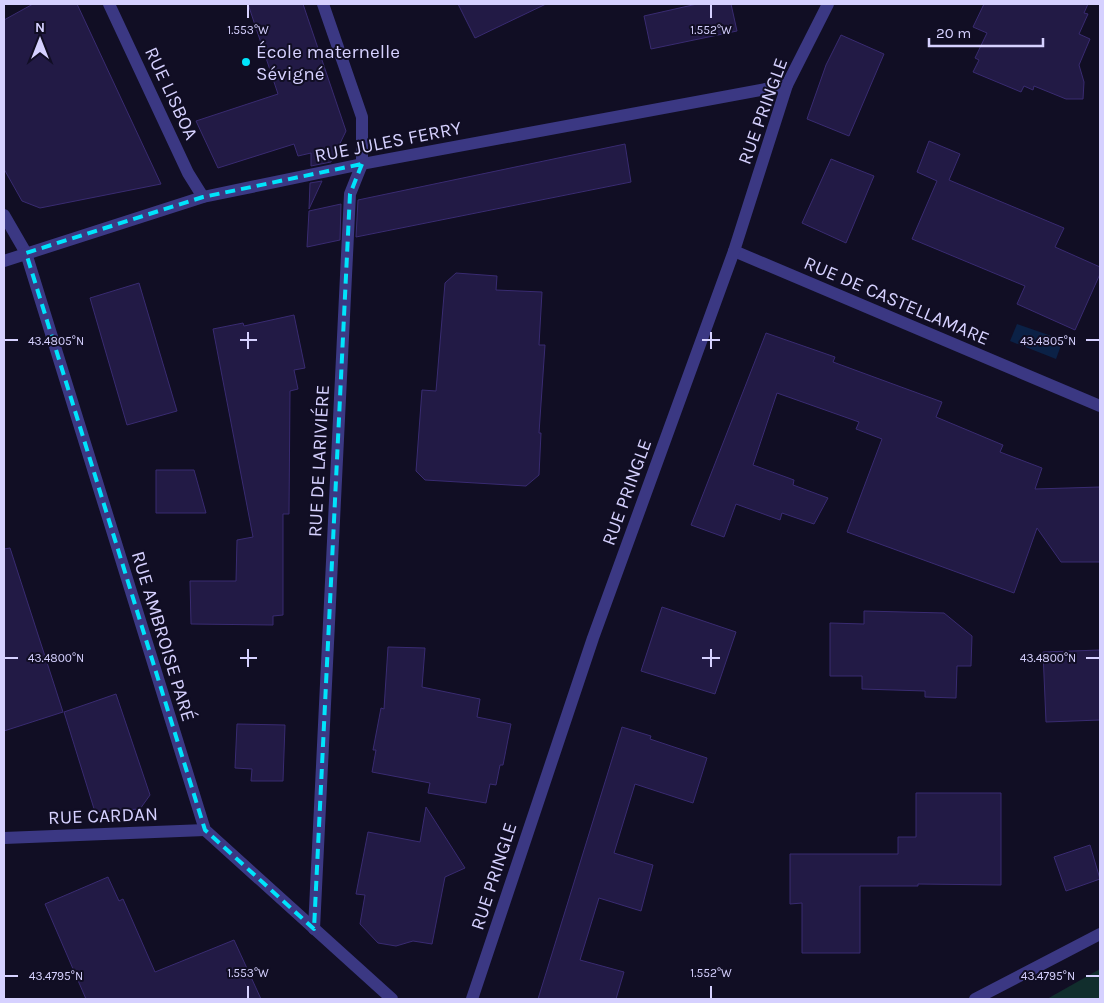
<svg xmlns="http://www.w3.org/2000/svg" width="1104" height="1003" font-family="Karla,sans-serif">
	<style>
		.green { fill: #112e2d }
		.water { fill: #0b2146 }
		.building { fill: #221a45; stroke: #392b71 }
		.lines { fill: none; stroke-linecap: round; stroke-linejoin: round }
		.street { stroke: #3b3883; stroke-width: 12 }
		.marked { fill: none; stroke: #00e4fc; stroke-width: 4; stroke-dasharray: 10 6; stroke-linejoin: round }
		.ticks { fill: none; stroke: #d6d1ff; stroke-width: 2 }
		.poi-dot { fill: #00e4fc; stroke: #110e24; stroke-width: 2 }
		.labels { text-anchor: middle; stroke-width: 4; stroke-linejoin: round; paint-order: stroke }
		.poi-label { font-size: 19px; fill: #d6d1ff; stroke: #110e24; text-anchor: start }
		.street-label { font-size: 19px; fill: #d6d1ff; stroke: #110e24 }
		.ticks-label { font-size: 12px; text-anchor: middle; fill: #d6d1ff; stroke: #110e24; stroke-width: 4; stroke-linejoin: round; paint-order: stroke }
	</style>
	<rect width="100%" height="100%" fill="#110e24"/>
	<!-- green -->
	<path class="green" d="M1100,969V999H1047Z"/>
	<!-- water -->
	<path class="water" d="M1017,324L1063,340L1056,359L1010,341Z"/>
	<!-- building -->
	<g class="building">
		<path d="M33,4H77L161,184L40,208L22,201L4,169V20Z"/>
		<path d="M248,4H303L346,131L331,162L311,166V153L298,156L294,144L218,168L196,121L278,94Z"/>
		<path d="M458,4H546L475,38Z"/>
		<path d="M697,4H731L737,31L651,49L644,16Z"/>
		<path d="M984,4H1088L1084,13L1088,14L1079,34L1090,39L1079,65L1084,82L1083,99H1066L1034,86L1033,90L1024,86L1021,92L973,72L979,60L975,58L987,33L973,27Z"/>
		<path d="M841,35L884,54L849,136L807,119L826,65Z"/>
		<path d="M929,141L960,154L949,180L1064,228L1055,247L1100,267V274L1075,330L1017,304L1025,286L912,239L937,181L917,172Z"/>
		<path d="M625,144L631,182L356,237L358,200Z"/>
		<path d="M831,159L874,176L846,243L802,223Z"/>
		<path d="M322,181L309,209L310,183Z"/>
		<path d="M341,204L340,240L307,247L309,211Z"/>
		<path d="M456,273L497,276L496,290L542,292L539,345H545L539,433H541L539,475L526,486L425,480L416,471L422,390L436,391L445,283Z"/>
		<path d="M139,283L177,411L127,425L90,298Z"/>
		<path d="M294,315L305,368L294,370L298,389L290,391L289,514H283V615L273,616V625L191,624L190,581H236L237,540L253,537L213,329L243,323L244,326Z"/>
		<path d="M766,333L835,357L833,362L942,402L936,417L1003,445L1000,452L1042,468L1035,489L1100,487V562H1061L1037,528L1014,593L847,532L882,439L856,429L859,422L777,393L753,465L794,480L793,485L828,498L814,524L782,513L780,520L736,504L724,537L691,525Z"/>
		<path d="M156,470H194L206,513H156Z"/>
		<path d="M10,548L63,712L4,731V549Z"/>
		<path d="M662,607L736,632L715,694L641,671Z"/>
		<path d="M864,611L944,613L972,636L971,666H957L956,698L925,697V691L862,689V676H830V623L864,624Z"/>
		<path d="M388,647L425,648L422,687L480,699L477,717L511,724L503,765H500L496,785L490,784L486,803L428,793L430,783L372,772L376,750H373L381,708L384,709Z"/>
		<path d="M1100,650V720L1046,722L1043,652Z"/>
		<path d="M116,694L150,795L140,809L95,812L64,712Z"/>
		<path d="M237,724L285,725L283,781H251L252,769L235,768Z"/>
		<path d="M622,727L651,736L650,739L707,758L693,803L635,784L614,853L653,865L641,911L599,898L580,960L624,972L616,999H538Z"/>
		<path d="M916,793H1001V885L918,884V886H860V953H802V903L790,904V854H898V837H916Z"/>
		<path d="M426,807L465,868L445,877L432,944L413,941L396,946L378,943L360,924L365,895L356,894L368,832L420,842Z"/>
		<path d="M1090,845L1100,879L1066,891L1054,857Z"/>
		<path d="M108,877L119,901L123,899L155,972L234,940L261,999H86L45,904Z"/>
	</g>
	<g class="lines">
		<!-- street -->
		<g class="street">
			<path d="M109,4L188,173L203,197"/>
			<path d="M4,215L26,253L205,830L392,999"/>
			<path d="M734,251L1100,406"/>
			<path d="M4,261L203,197L362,164L787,85"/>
			<path d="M4,838L205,830"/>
			<path d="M314,929L350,194L362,164V117L323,4"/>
			<path d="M472,999L593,638L734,251L787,85L828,4"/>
			<path d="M975,999L1100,934"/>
		</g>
	</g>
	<!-- marked area -->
	<path class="marked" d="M362,164L350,194L314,929L205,830L26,253L203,197Z"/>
	<!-- ticks -->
	<path class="ticks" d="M248,5V18M711,5V18M248,332V349M711,332V349M5,340H18M240,340H257M702,340H720M1086,340H1099M248,649V667M711,649V667M5,658H18M240,658H257M702,658H720M1086,658H1099M5,976H18M1086,976H1099M248,986V998M711,986V998"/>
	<!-- markers -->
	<circle class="poi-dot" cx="246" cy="62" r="5"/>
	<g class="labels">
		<!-- poi labels -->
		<g class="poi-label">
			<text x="256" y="58">École maternelle<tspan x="256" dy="22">Sévigné</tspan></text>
		</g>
		<!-- street labels -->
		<g class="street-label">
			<text transform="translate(172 93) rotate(65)" y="7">RUE LISBOA</text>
			<text transform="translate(762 111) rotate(-70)" y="7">RUE PRINGLE</text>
			<text transform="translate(388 141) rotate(-11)" y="7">RUE JULES FERRY</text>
			<text transform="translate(897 300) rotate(23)" y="7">RUE DE CASTELLAMARE</text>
			<text transform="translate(318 461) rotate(-87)" y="7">RUE DE LARIVIÉRE</text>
			<text transform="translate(626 492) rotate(-70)" y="7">RUE PRINGLE</text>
			<text transform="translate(164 636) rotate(73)" y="7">RUE AMBROISE PARÉ</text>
			<text transform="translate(103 815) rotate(-2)" y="7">RUE CARDAN</text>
			<text transform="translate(493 876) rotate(-72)" y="7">RUE PRINGLE</text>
		</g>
	</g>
	<g class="ticks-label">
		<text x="248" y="34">1.553°W</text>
		<text x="711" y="34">1.552°W</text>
		<text x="56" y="345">43.4805°N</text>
		<text x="1048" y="345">43.4805°N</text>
		<text x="56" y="662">43.4800°N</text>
		<text x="1048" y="662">43.4800°N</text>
		<text x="248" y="977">1.553°W</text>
		<text x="711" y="977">1.552°W</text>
		<text x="56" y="980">43.4795°N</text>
		<text x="1048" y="980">43.4795°N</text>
	</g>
	<!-- border -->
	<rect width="1104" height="1003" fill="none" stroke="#d6d1ff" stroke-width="10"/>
	<!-- north arrow -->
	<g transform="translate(40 40)" stroke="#110e24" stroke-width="4" paint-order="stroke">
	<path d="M0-4L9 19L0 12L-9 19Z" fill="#d6d1ff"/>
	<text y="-8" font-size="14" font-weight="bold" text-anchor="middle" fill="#d6d1ff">N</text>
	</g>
	<!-- scale -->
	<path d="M929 38v8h114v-8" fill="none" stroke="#d6d1ff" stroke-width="2.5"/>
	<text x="936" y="38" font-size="15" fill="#d6d1ff" stroke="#110e24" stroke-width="4" paint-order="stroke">20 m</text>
</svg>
